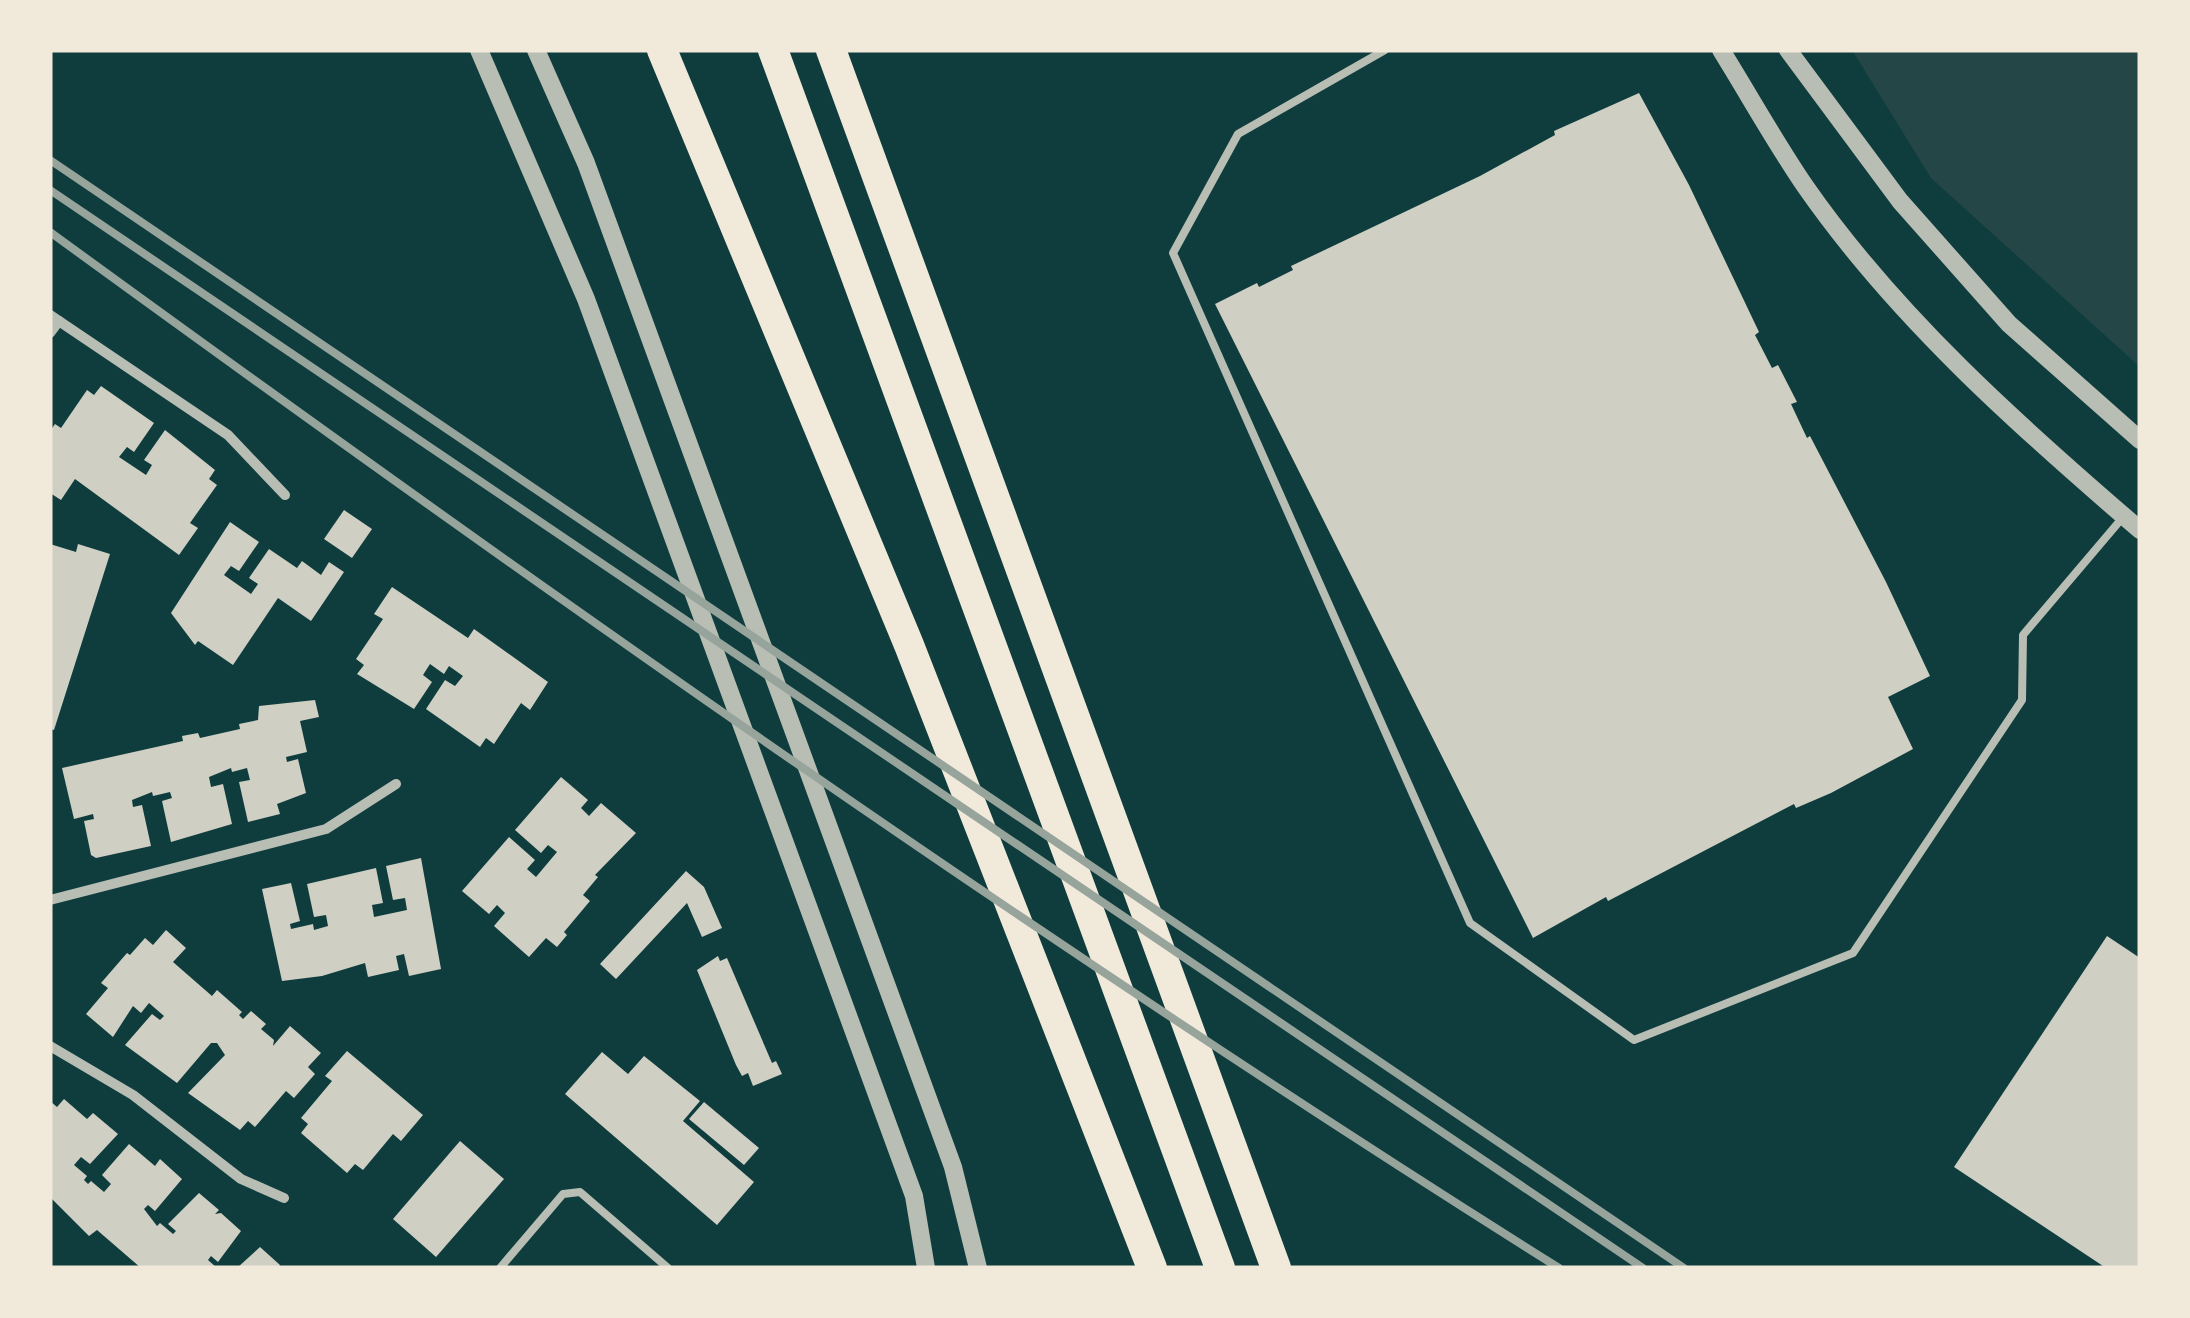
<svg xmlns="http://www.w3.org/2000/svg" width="2190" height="1318" font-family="Quicksand,sans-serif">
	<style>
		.green { fill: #244646 }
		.building { fill: #cfcfc3 }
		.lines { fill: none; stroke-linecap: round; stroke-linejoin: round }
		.service { stroke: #b8beb3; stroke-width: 8 }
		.minor { stroke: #b8beb3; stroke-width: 10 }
		.tertiary { stroke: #b8beb3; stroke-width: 18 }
		.motorway { stroke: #f1e9da; stroke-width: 30 }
		.rail { stroke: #97a49c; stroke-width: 8 }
	</style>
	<rect width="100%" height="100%" fill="#0f3d3e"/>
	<!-- green -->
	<path class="green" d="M1852,50H2140V367L1931,178Z"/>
	<!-- building -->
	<g class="building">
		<path d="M1639,93L1689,185L1759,332L1755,335L1772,368L1778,365L1797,402L1791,404L1807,438L1810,436L1886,582L1930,676L1888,697L1913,749L1831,793L1796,808L1794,804L1608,901L1606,897L1533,938L1215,304L1257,283L1259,287L1293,270L1291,266L1480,176L1555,135L1554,131Z"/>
		<path d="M101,386L154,423L134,452L127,447L119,457L146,475L152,465L144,460L165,430L215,470L209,479L217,485L190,523L198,528L179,555L75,479L61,500L50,493V431L55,424L61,428L87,390L94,395Z"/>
		<path d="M344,510L372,529L352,558L324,539Z"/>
		<path d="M230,522L259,542L239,571L231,566L224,575L251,594L258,584L249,578L269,549L297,568L302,561L321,575L329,562L344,572L311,621L278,598L233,665L198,641L195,645L171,613Z"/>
		<path d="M50,544L76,552L78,544L110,554L54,730L50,729Z"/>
		<path d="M392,587L468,638L474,629L548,682L530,710L521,703L494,744L486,738L480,747L426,709L445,680L455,686L463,676L449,666L444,674L430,664L423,675L432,682L414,709L357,674L364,665L356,659L383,619L374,614Z"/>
		<path d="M315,700L319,717L300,721L307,752L286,757L287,762L298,759L306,793L277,804L280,814L248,822L239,782L250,780L247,768L232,772L231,768L209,777L211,787L223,784L232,824L171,842L162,801L172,798L170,792L153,796L152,792L132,800L133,807L142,805L151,846L96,858L91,855L84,821L94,819L93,814L74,819L62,768L183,741L182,736L198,733L200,738L240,729L239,724L258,720L259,706Z"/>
		<path d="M561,777L588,800L581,808L589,816L601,803L636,833L595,875L598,877L583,895L590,901L564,932L567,935L557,947L546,938L529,957L494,926L505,913L497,905L489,914L462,891L509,837L535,860L527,869L536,877L557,852L548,845L541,853L515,830Z"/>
		<path d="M421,858L441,969L409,976L404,954L396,956L399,970L368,977L365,963L322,976L282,981L262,889L291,883L300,921L290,924L291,929L313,924L314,930L328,926L326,915L314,917L307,884L376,868L383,903L372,905L374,917L407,910L405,898L393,900L386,866Z"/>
		<path d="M686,871L704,887L722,928L702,937L687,903L616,979L600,964Z"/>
		<path d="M166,930L186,948L173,962L212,996L217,990L242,1012L239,1015L243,1019L251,1011L266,1024L261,1029L274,1040L273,1046L290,1026L321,1053L308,1067L315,1074L294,1098L286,1091L255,1127L248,1121L240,1130L188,1093L225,1055L217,1043H211L177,1083L125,1045L152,1014L160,1020L164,1016L149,1003L141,1013L133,1006L113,1037L86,1014L108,988L101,983L127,953L130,955L145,938L153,945Z"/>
		<path d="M2107,936L2140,958V1268H2106L1954,1167Z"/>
		<path d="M718,956L720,961L727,958L772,1063L776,1061L782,1074L753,1086L748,1073L742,1076L736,1065L697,970Z"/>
		<path d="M347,1051L423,1115L401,1141L393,1134L363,1170L355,1164L347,1173L301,1133L308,1124L301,1118L332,1081L325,1076Z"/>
		<path d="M602,1052L628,1074L644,1056L700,1101L683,1121L754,1182L717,1225L565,1094Z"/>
		<path d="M64,1099L87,1119L93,1113L118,1134L90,1164L81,1157L74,1165L87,1176L84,1180L88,1184L91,1181L104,1192L111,1184L102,1175L129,1144L155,1166L160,1159L182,1179L155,1211L148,1205L144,1209L157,1226L160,1223L173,1234L176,1231L168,1224L199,1193L219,1210L215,1214L221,1213L241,1231L218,1262L211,1256L208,1260L217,1268H141L97,1230L89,1236L50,1197V1101L57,1107Z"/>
		<path d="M704,1102L759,1148L744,1165L689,1119Z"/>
		<path d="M460,1141L504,1179L436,1257L393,1219Z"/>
		<path d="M260,1247L280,1265L278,1268H237Z"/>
	</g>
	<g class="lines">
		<!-- service -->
		<g class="service">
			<path d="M1385,50L1238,134L1173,253L1470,923L1634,1040L1853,953L2022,700L2023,635L2124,516"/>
			<path d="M500,1268L563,1194L580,1192L668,1268"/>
		</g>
		<!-- minor -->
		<g class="minor">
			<path d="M50,315L228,435L285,495"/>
			<path d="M50,333L59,321"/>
			<path d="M50,900L326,829L396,784"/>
			<path d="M50,1046L133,1095L241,1179L284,1198"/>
		</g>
		<!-- tertiary -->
		<g class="tertiary">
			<path d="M479,50L586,299L914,1196L926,1268"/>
			<path d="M536,50L586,163L953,1167L978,1268"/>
			<path d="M1721,50C1749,95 1775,142 1805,186C1896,317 2020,427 2140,530"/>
			<path d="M1788,50L1900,201L2009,324L2140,440"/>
		</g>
		<!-- motorway -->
		<g class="motorway">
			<path d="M662,50L909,645L1152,1268"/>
			<path d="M773,50L1220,1268"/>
			<path d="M831,50L1276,1268"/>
		</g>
		<!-- rail -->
		<g class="rail">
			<path d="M50,160L1684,1268"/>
			<path d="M50,190L1643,1268"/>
			<path d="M50,232C543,591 1042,943 1559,1268"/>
		</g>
	</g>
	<!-- border -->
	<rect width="2190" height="1318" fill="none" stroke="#f1e9da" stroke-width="105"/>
</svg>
